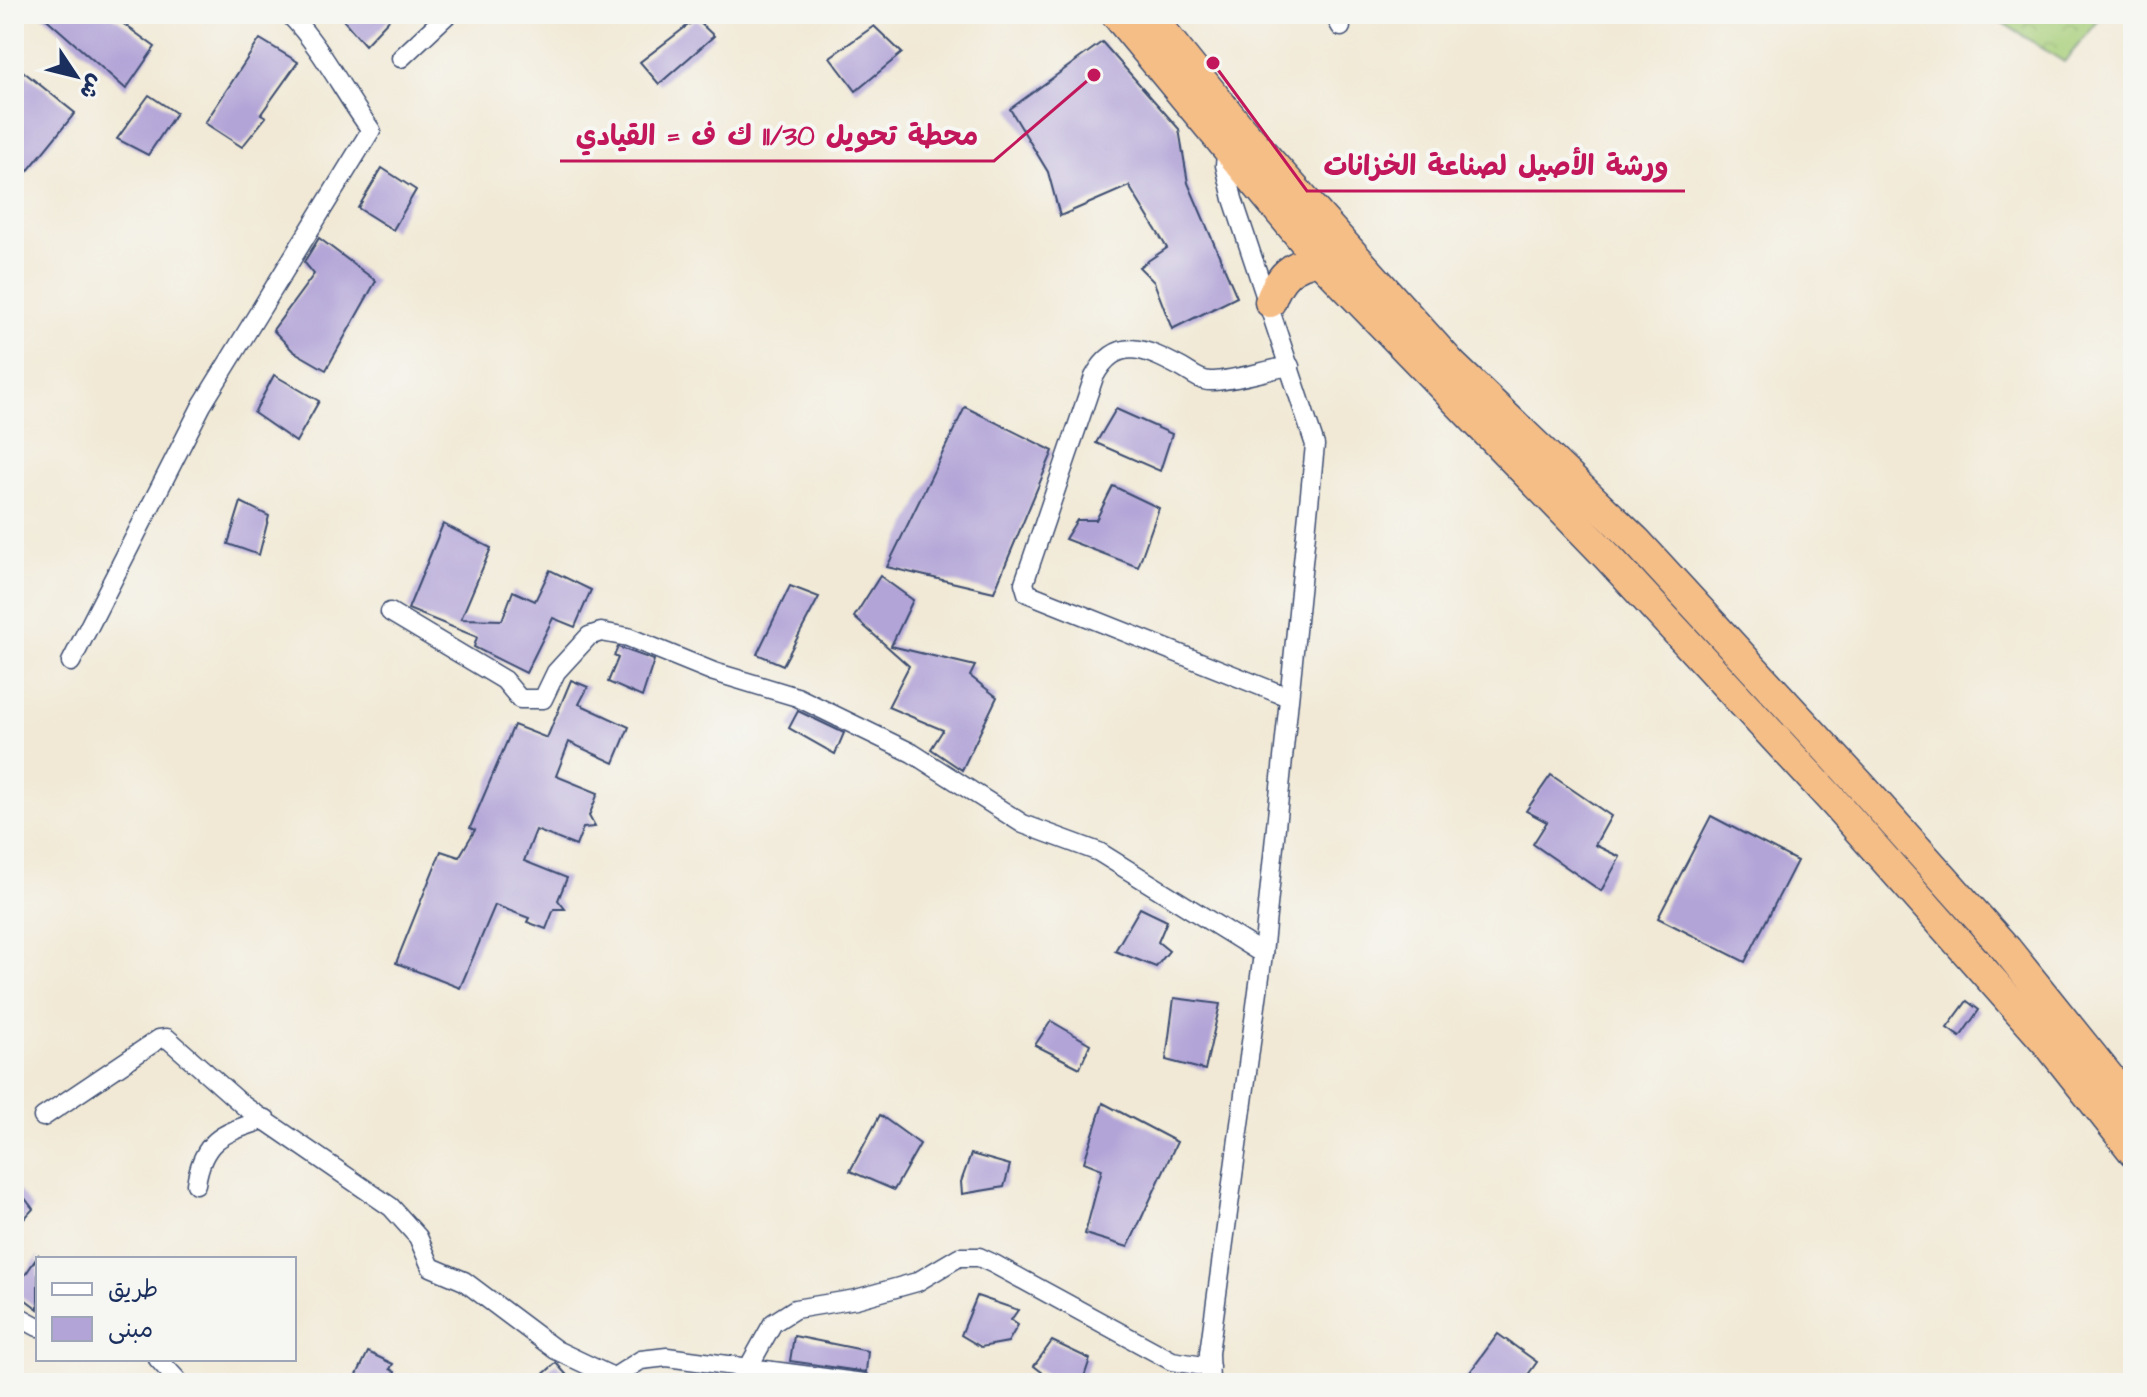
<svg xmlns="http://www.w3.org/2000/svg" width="2147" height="1397" font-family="'Architects Daughter','Playpen Sans Arabic',sans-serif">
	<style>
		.park { fill: url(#park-crowns); stroke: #617e6c; stroke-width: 2 }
		.building { fill: #b2a4d7 }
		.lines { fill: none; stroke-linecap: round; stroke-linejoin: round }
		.minor-casing { stroke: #3b4b70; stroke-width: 21 }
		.trunk-casing { stroke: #3b4b70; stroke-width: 33 }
		.minor { stroke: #fff; stroke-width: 18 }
		.trunk { stroke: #f6be87; stroke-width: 30 }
		.leader { fill: none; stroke: #c2185b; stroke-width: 3 }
		.callout-dot { fill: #c2185b; stroke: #f6f6f2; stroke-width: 3 }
		.callout-label { font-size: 28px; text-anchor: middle; font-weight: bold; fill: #c2185b; stroke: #f6f6f2; stroke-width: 8; stroke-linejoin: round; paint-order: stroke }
	</style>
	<defs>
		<pattern id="park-crowns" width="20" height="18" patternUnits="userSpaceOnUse" patternTransform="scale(2)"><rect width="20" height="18" fill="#a7ce79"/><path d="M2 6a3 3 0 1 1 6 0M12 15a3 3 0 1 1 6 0" fill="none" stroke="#8fb16b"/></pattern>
	</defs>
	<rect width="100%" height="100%" fill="#f6f6f2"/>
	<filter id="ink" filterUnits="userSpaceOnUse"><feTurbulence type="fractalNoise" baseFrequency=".0125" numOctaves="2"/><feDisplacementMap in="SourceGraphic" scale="16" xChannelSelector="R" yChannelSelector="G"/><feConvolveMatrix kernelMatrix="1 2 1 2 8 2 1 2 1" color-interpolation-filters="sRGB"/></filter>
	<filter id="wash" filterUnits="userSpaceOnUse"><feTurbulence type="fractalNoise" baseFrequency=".006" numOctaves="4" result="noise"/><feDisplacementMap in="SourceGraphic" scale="32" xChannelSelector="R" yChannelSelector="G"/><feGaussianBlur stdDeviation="1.8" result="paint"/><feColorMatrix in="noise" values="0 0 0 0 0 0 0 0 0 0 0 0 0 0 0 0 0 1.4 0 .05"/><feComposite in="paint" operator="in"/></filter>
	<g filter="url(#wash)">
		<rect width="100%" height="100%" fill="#f1e9d5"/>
		<!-- park -->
		<path class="park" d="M1989,14H2104L2064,62Z"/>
		<g id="blocks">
			<!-- building -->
			<g class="building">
				<path d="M41,14H110L155,47L126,89Z"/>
				<path d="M338,14H394L365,45Z"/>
				<path d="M696,19L714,36L659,84L640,62Z"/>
				<path d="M874,26L902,53L856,91L830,57Z"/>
				<path d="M260,39L298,62L261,114L266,117L242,147L205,123Z"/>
				<path d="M1102,42L1179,129L1188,183L1237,297L1172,329L1154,282L1139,267L1167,248L1129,186L1060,216L1048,172L1010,109Z"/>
				<path d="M14,64L75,113L27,172L14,158Z"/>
				<path d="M149,95L176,113L148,155L117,139Z"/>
				<path d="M382,168L416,190L393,230L358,208Z"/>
				<path d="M319,238L376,281L326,370L293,351L273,330L314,274L304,262Z"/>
				<path d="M274,375L319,401L296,442L254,413Z"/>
				<path d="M965,407L1053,451L994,592L887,567Z"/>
				<path d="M1116,409L1172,434L1160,471L1096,443Z"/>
				<path d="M1113,486L1159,508L1138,567L1065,539L1077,520H1096Z"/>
				<path d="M241,502L269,516L259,555L228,544Z"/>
				<path d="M443,524L491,548L461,619L502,620L513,591L535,601L550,570L591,590L575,627L553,618L526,673L474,647L477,637L408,609Z"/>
				<path d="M880,576L913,600L891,646L975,666L970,676L997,697L962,770L931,749L943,730L888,707L909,666L854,617Z"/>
				<path d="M790,586L819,597L783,665L757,654Z"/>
				<path d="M618,647L654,660L642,697L608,682L618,658L614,656Z"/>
				<path d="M571,680L588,687L579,704L629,727L614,763L569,742L556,776L598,793L589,816L595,827L583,828L576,846L536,830L524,861L567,878L558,900L565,909H554L546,929L527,922L529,918L495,905L460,988L396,963L441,851L459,857L475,830L470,828L514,725L547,738Z"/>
				<path d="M798,711L844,733L835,754L789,728Z"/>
				<path d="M1551,775L1611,816L1595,845L1620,857L1601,891L1533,844L1547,822L1526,811Z"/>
				<path d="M1711,816L1797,861L1745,962L1658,918Z"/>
				<path d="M1140,908L1167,921L1158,942L1169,951L1156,967L1115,951Z"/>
				<path d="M1174,998L1220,1004L1205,1070L1166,1060Z"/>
				<path d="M1967,1001L1979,1010L1960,1037L1947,1028Z"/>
				<path d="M1051,1021L1090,1044L1080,1068L1035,1045Z"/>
				<path d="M1103,1103L1177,1142L1128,1247L1085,1234L1102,1169L1084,1162Z"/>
				<path d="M880,1115L920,1144L894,1190L850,1171Z"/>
				<path d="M971,1154L1010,1165L1004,1187L962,1194L961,1182Z"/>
				<path d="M14,1184L33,1209L14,1230Z"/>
				<path d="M38,1256V1309L14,1291Z"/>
				<path d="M977,1296L1018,1310L1011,1320L1018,1325L1008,1342L981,1347L961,1335Z"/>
				<path d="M1498,1334L1537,1362L1522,1383H1462Z"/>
				<path d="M794,1336L868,1351L866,1372L790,1361Z"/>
				<path d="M1052,1341L1090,1359L1082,1383H1056L1034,1366Z"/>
				<path d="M368,1352L393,1364L390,1369L395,1372L390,1383H353Z"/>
				<path d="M556,1363L574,1383H533Z"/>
			</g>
		</g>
	</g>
	<g filter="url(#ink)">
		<use href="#blocks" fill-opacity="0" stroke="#3b4b70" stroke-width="2"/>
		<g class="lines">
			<defs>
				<g id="minor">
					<path d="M1334,14L1341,27"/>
					<path d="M401,58L448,14"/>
					<path d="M390,612L504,680L520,699H543L556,672L589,636L601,632L628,637L714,672L797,697L912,753L1023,824L1099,852L1263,954"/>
					<path d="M71,662L202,405L371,130C342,91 323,49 289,14"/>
					<path d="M1288,697L1027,593L1024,583L1094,377C1117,334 1146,349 1182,368C1191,373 1200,381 1210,381C1235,381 1265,370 1290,366"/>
					<path d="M43,1117L159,1039L167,1038L244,1106L391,1207L418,1237L431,1267L464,1281L556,1350L613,1377"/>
					<path d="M196,1184C203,1137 225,1133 266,1119"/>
					<path d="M14,1314L38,1327"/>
					<path d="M158,1359L180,1383"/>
					<path d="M748,1368L773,1323L795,1309L856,1299L917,1282L959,1257H979L994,1264L1172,1361L1210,1367"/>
					<path d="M605,1383L641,1360L667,1357L863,1383"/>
					<path d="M1210,1383L1209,1353L1263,954L1315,445L1233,199L1225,165L1227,147"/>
				</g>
				<g id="trunk">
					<path d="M1116,14L1319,259L1608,557L1835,803L2050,1046L2133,1151"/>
					<path d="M1148,14L1239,127L1452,365L1636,541L1861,786L2007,950L2133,1107"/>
					<path d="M1270,302C1279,276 1292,264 1319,259"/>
				</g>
			</defs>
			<!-- minor casing -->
			<use href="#minor" class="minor-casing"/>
			<!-- trunk casing -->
			<use href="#trunk" class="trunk-casing"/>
			<!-- minor -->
			<use href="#minor" class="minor"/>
			<!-- trunk -->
			<use href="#trunk" class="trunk"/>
		</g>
	</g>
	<!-- callouts -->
	<path class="leader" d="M1094 75L994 161H560M1213 63L1307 191H1685"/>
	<g class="callout-dot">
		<circle cx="1094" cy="75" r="8"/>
		<circle cx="1213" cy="63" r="8"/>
	</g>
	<g class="callout-label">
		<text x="777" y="145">محطة تحويل 11/30 ك ف = القيادي</text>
		<text x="1496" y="175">ورشة الأصيل لصناعة الخزانات</text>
	</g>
	<!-- margin -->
	<rect width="2147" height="1397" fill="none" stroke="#f6f6f2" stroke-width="48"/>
	<!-- legend -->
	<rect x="36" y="1257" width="260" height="104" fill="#f6f6f2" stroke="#9ea6b7" stroke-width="2"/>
	<rect x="52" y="1283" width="40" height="12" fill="#ffffff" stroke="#9ea6b7" stroke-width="2"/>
	<text x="108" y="1297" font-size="24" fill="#1b2f5e">طريق</text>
	<rect x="52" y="1317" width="40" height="24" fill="#b2a4d7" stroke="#9ea6b7" stroke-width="2"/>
	<text x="108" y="1337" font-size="24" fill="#1b2f5e">مبنى</text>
	<!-- north arrow -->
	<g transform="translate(76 76) rotate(125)" stroke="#f6f6f2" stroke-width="6" paint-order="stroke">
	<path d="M0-6L14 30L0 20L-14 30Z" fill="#1b2f5e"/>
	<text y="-12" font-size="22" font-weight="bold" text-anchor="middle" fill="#1b2f5e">ش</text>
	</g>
</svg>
